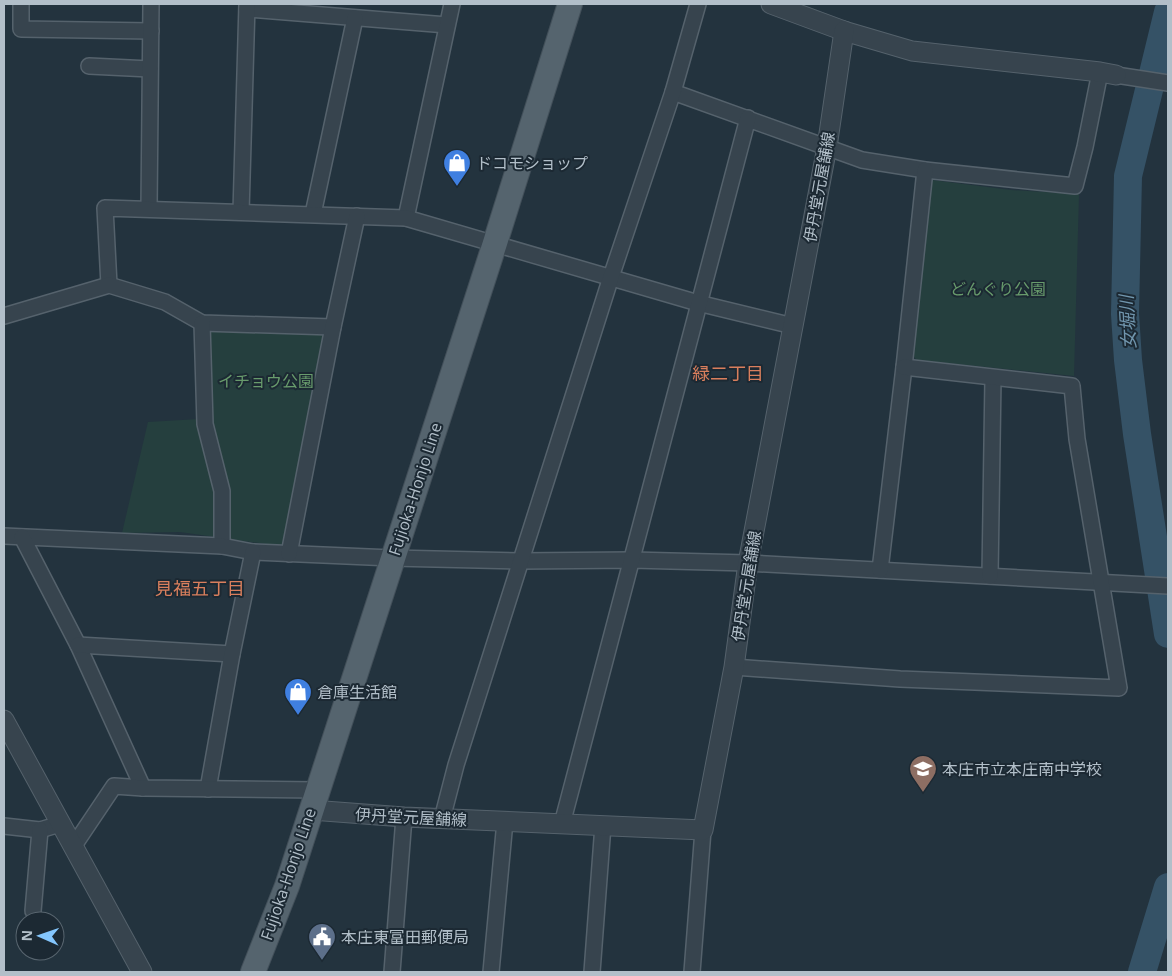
<svg xmlns="http://www.w3.org/2000/svg" width="1172" height="976" font-family="'Open Sans','Noto Sans JP',sans-serif">
	<style>
		.green { fill: #253f3e }
		.lines { fill: none; stroke-linecap: round; stroke-linejoin: round }
		.river { stroke: #355266; stroke-width: 28 }
		.minor-casing { stroke: #55626c; stroke-width: 18 }
		.tertiary-casing { stroke: #55626c; stroke-width: 21 }
		.primary-casing { stroke: #43505a; stroke-width: 26 }
		.minor { stroke: #37444e; stroke-width: 15 }
		.tertiary { stroke: #37444e; stroke-width: 19 }
		.primary { stroke: #55646e; stroke-width: 24 }
		.labels { text-anchor: middle; stroke-width: 4; stroke-linejoin: round; paint-order: stroke }
		.poi-label { font-size: 16px; fill: #b2bfc9; stroke: #1c2933; text-anchor: start }
		.street-label { font-size: 16px; fill: #b2bfc9; stroke: #1c2933 }
		.park-label { font-size: 16px; fill: #689b6c; stroke: #1c2933 }
		.water-label { font-size: 18px; font-style: italic; fill: #7196ae; stroke: #1c2933 }
		.neighbourhood-label { font-size: 18px; fill: #d97f5d; stroke: #1c2933 }
	</style>
	<rect width="100%" height="100%" fill="#23333e"/>
	<!-- green -->
	<g class="green">
		<path d="M932,180L1011,190L1079,194L1074,376L917,360L912,355L930,184Z"/>
		<path d="M211,329L327,331L285,540L280,546L180,532L122,533L148,422L199,419L207,334Z"/>
	</g>
	<g class="lines">
		<!-- river -->
		<g class="river">
			<path d="M1168,12L1128,176L1125,314L1128,360L1137,434L1168,634"/>
			<path d="M1142,972L1168,887"/>
		</g>
		<defs>
			<g id="minor">
				<path d="M21,4V29L151,31"/>
				<path d="M247,9L447,25"/>
				<path d="M89,66L150,69"/>
				<path d="M1116,75L1168,83"/>
				<path d="M673,92L862,160L925,170L1075,186L1085,147L1100,72"/>
				<path d="M149,208L151,4"/>
				<path d="M241,212L247,4"/>
				<path d="M313,214L355,18"/>
				<path d="M406,218L452,4"/>
				<path d="M109,285L105,208L406,218L698,303L793,326"/>
				<path d="M4,316L109,285L165,302L202,323L333,327"/>
				<path d="M202,323L205,424L222,491V546"/>
				<path d="M4,536L222,546L253,552L392,558L521,561L632,560L748,563L1168,586"/>
				<path d="M22,537L78,645L143,788"/>
				<path d="M289,554L333,327L357,216"/>
				<path d="M880,570L904,367L925,170"/>
				<path d="M990,576L993,378"/>
				<path d="M78,645L232,654"/>
				<path d="M734,667L900,679L1119,688L1077,439L1072,386L904,367"/>
				<path d="M208,789L232,654L253,552"/>
				<path d="M442,819L456,765L611,277L673,92L698,4"/>
				<path d="M562,824L748,118"/>
				<path d="M4,826L40,830L60,824"/>
				<path d="M73,847L114,786L143,788L316,790"/>
				<path d="M33,911L40,830"/>
				<path d="M392,972L404,817"/>
				<path d="M491,972L505,821"/>
				<path d="M592,972L603,825"/>
				<path d="M692,972L703,830"/>
			</g>
			<g id="tertiary">
				<path d="M771,4L844,31L912,51L1100,72L1116,75"/>
				<path d="M4,720L142,972"/>
				<path d="M311,810L404,817L703,830L734,667L748,563L827,147L844,31"/>
			</g>
			<path id="primary" d="M253,972L287,886L495,243L570,4"/>
		</defs>
		<!-- minor casing -->
		<use href="#minor" class="minor-casing"/>
		<!-- tertiary casing -->
		<use href="#tertiary" class="tertiary-casing"/>
		<!-- primary casing -->
		<use href="#primary" class="primary-casing"/>
		<!-- minor -->
		<use href="#minor" class="minor"/>
		<!-- tertiary -->
		<use href="#tertiary" class="tertiary"/>
		<!-- primary -->
		<use href="#primary" class="primary"/>
	</g>
	<!-- icons -->
	<defs>
		<symbol id="shop-pin" viewBox="-11 -11 22 30"><path d="M0 17L-7.5 6A9.5 9.5 0 1 1 7.5 6Z" fill="#3f7fe0" stroke="#1c2933"/><path d="M-5-2.5h2.3a2.7 3.5 0 0 1 5.4 0H5L5.5 6h-11ZM-1.5-2.5h3a1.5 2.3 0 0 0-3 0Z" fill="#fff"/></symbol>
		<symbol id="school-pin" viewBox="-11 -11 22 30"><path d="M0 17L-7.5 6A9.5 9.5 0 1 1 7.5 6Z" fill="#8d6e63" stroke="#1c2933"/><path d="M0-5L7-2L0 1L-7-2ZM-4 1L0 2.5L4 1V4Q0 6-4 4Z" fill="#fff"/></symbol>
		<symbol id="civic-pin" viewBox="-11 -11 22 30"><path d="M0 17L-7.5 6A9.5 9.5 0 1 1 7.5 6Z" fill="#5c6f8a" stroke="#1c2933"/><path d="M-.6-6.5H3V-4.5H.6V-3L4-1V1h2V6H-6V1h2V-1L-.6-3ZM-1.2 2.5V6h2.4V2.5Z" fill="#fff"/></symbol>
	</defs>
	<g fill-rule="evenodd">
		<use href="#shop-pin" x="441" y="147" width="32" height="43"/>
		<use href="#shop-pin" x="282" y="676" width="32" height="43"/>
		<use href="#school-pin" x="907" y="753" width="32" height="43"/>
		<use href="#civic-pin" x="306" y="921" width="32" height="43"/>
	</g>
	<g class="labels">
		<!-- poi labels -->
		<g class="poi-label">
			<text x="476" y="169">ドコモショップ</text>
			<text x="317" y="698">倉庫生活館</text>
			<text x="942" y="775">本庄市立本庄南中学校</text>
			<text x="341" y="943">本庄東富田郵便局</text>
		</g>
		<!-- street labels -->
		<g class="street-label">
			<text transform="translate(819 187) rotate(-80)" y="6">伊丹堂元屋舗線</text>
			<text transform="translate(415 489) rotate(-72)" y="6">Fujioka-Honjo Line</text>
			<text transform="translate(746 586) rotate(-81)" y="6">伊丹堂元屋舗線</text>
			<text transform="translate(411 817) rotate(3)" y="6">伊丹堂元屋舗線</text>
			<text transform="translate(288 874) rotate(-71)" y="6">Fujioka-Honjo Line</text>
		</g>
		<!-- park labels -->
		<g class="park-label">
			<text x="998" y="295">どんぐり公園</text>
			<text x="266" y="387">イチョウ公園</text>
		</g>
		<!-- water labels -->
		<g class="water-label">
			<text transform="translate(1128 322) rotate(-93)" y="6">女堀川</text>
		</g>
		<!-- neighbourhood labels -->
		<g class="neighbourhood-label">
			<text x="728" y="380">緑二丁目</text>
			<text x="200" y="595">見福五丁目</text>
		</g>
	</g>
	<!-- border -->
	<rect width="1172" height="976" fill="none" stroke="#b2bfc9" stroke-width="10"/>
	<!-- north arrow -->
	<g transform="translate(40 936) rotate(272)"><circle r="24" fill="#1c2933" stroke="#58656f"/>
	<path d="M0-4L9 19L0 12L-9 19Z" fill="#84c6fd"/>
	<text y="-8" font-size="14" font-weight="bold" text-anchor="middle" fill="#b2bfc9">N</text>
	</g>
</svg>
